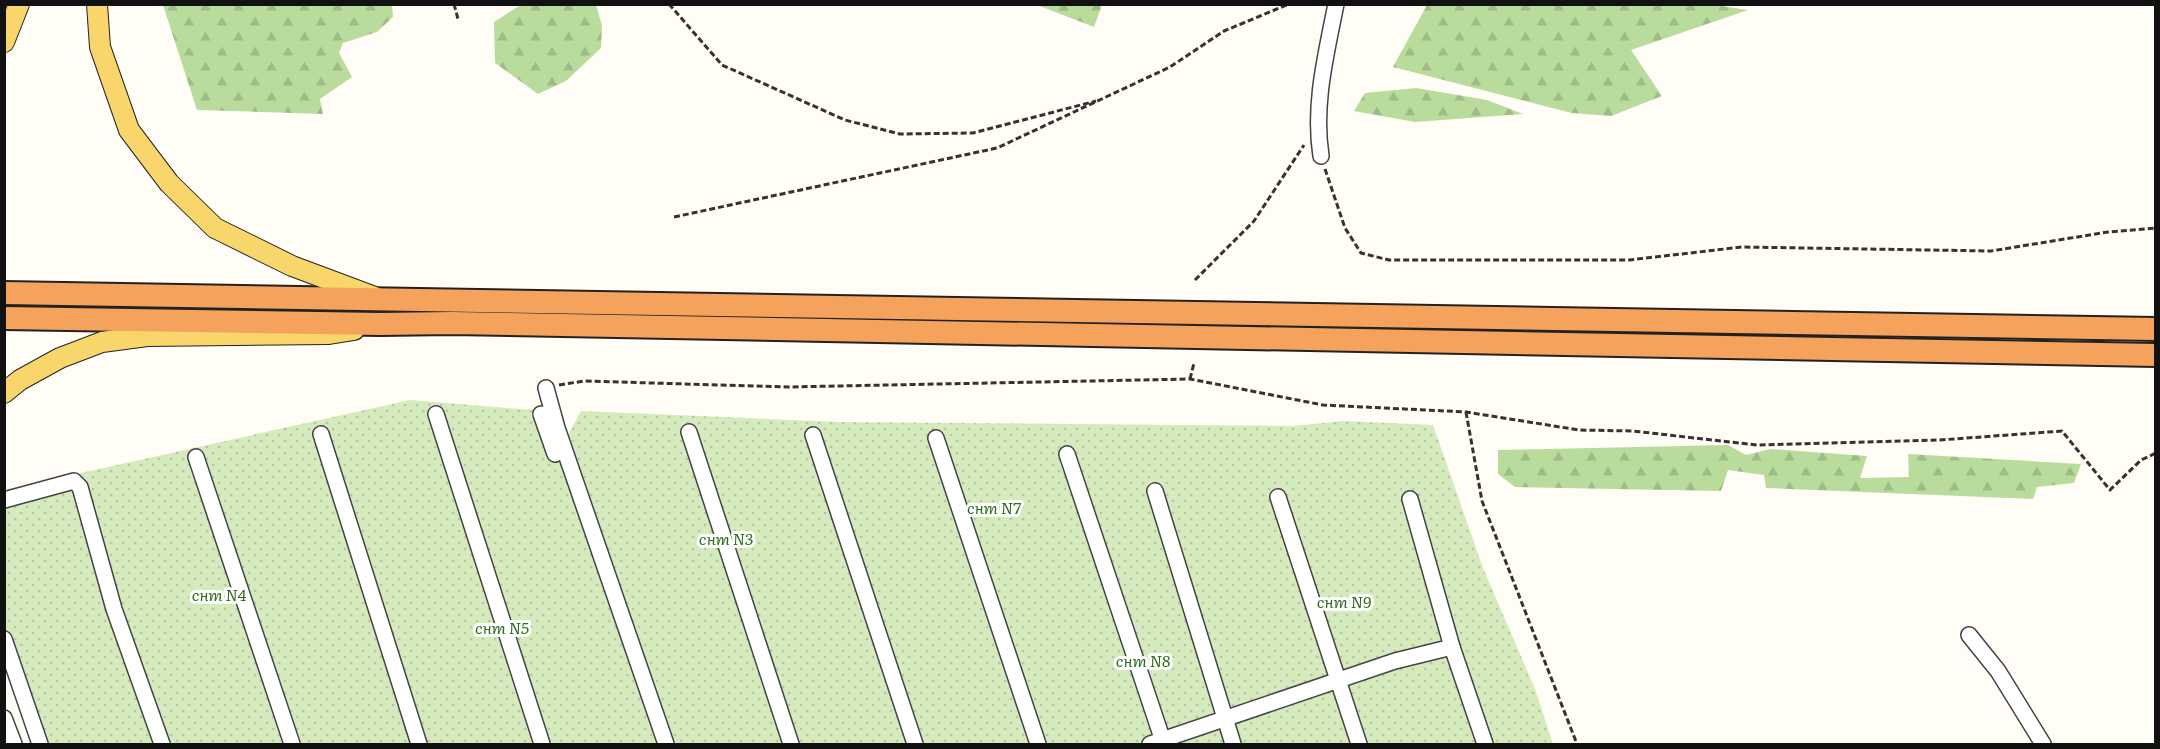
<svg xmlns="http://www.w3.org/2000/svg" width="2160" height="749" font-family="Literata,serif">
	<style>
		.grass { fill: url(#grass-dots) }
		.forest { fill: url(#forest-firs) }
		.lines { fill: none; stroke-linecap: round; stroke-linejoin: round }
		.minor-casing { stroke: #444; stroke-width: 18 }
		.major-casing { stroke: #222; stroke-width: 22 }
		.highway-casing { stroke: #222; stroke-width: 26 }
		.path { stroke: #333; stroke-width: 3; stroke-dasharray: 6 3; stroke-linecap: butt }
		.minor { stroke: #fff; stroke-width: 15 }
		.major { stroke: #f9d66b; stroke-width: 20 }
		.highway { stroke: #f5a25d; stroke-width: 22 }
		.labels { text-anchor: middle; stroke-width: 6; stroke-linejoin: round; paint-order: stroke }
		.park-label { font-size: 16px; font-style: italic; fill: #2f6b1f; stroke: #fff }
	</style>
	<defs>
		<pattern id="grass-dots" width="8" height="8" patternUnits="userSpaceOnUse" patternTransform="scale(1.5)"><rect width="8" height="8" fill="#d5ebbd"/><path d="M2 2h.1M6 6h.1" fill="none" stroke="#b6c8a1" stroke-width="1.8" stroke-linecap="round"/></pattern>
		<pattern id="forest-firs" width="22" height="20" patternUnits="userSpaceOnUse" patternTransform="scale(1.5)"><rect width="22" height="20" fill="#b9dc9c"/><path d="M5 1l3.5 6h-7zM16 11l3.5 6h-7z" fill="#9ebc85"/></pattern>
	</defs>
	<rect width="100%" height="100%" fill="#fffdf5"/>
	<!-- grass -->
	<g class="grass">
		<path d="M410,400L544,411L663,744H36L5,652L4,490Z"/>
		<path d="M581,411L840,422L1292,426L1344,421L1433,425L1483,568L1535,689L1553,744H670L567,437Z"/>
	</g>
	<!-- forest -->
	<g class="forest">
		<path d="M522,4L596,5L602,26L601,48L566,81L538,94L495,63L494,22Z"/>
		<path d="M1708,4L1748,10L1631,50L1662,96L1611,116L1572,113L1393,67L1427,5Z"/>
		<path d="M163,5H392L393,17L377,32L343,43L339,53L352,77L320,99L323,114L197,110Z"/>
		<path d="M1102,5L1094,27L1037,5L1102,4Z"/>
		<path d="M1416,88L1487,100L1523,114L1415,122L1354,111L1365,93Z"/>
		<path d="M1728,445L1746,455L1770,449L1867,456L1860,478L1909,477L1908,454L2081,464L2074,483L2037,487L2033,499L1766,488L1764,475L1728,470L1721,491L1515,487L1498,474V450Z"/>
	</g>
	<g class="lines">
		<defs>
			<g id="minor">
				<path d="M1321,156C1313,105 1326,55 1336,4"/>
				<path d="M546,388L557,428L666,744"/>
				<path d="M436,414L542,744"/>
				<path d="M541,414L555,454"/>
				<path d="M689,432L791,744"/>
				<path d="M321,434L419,744"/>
				<path d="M813,435L915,744"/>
				<path d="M936,438L1038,744"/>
				<path d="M1067,454L1164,744"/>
				<path d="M196,457L292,744"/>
				<path d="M1155,491L1233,744"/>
				<path d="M1278,497L1359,744"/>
				<path d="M1410,499L1452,647L1485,744"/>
				<path d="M4,500L74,481L80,487L114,609L162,744"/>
				<path d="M1969,635L1998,671L2043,744"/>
				<path d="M4,639L40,744"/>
				<path d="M4,718L14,744"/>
				<path d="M1150,744L1395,661L1452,647"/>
			</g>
			<g id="major">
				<path d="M97,4L100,47L129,130L169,183L215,228L292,266L375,297"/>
				<path d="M4,42L19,4"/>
				<path d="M4,393L20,380L60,358L102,342L147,336L329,334L354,330"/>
			</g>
			<g id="highway">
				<path d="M4,293L2156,329"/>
				<path d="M4,318L380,324L452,323L2156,355"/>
			</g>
		</defs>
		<!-- minor casing -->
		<use href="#minor" class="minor-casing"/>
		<!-- major casing -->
		<use href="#major" class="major-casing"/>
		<!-- highway casing -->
		<use href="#highway" class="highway-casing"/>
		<!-- path -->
		<g class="path">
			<path d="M454,4L458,19"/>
			<path d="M669,4L722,65L845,120L900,134L973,133L1096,101"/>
			<path d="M1325,169L1345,228L1361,253L1389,260H1629L1742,247L1991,251L2108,232L2156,228"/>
			<path d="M674,217L997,148L1170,67L1224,31L1289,4"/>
			<path d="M1195,280L1254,221L1304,145"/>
			<path d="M1190,379L1194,363"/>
			<path d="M559,385L584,381L788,387L1190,379L1323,405L1466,412L1579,430L1633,431L1757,445L1940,440L2062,431L2110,490L2141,460L2156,453"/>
			<path d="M1466,412L1482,501L1577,744"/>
		</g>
		<!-- minor -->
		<use href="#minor" class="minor"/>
		<!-- major -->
		<use href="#major" class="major"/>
		<!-- highway -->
		<use href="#highway" class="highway"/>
	</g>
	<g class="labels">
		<!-- park labels -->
		<g class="park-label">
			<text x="994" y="514">снт N7</text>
			<text x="726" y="545">снт N3</text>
			<text x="219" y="601">снт N4</text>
			<text x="1344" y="608">снт N9</text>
			<text x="502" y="634">снт N5</text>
			<text x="1143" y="667">снт N8</text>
		</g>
	</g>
	<!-- border -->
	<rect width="2160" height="749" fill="none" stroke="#111111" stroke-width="12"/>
</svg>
